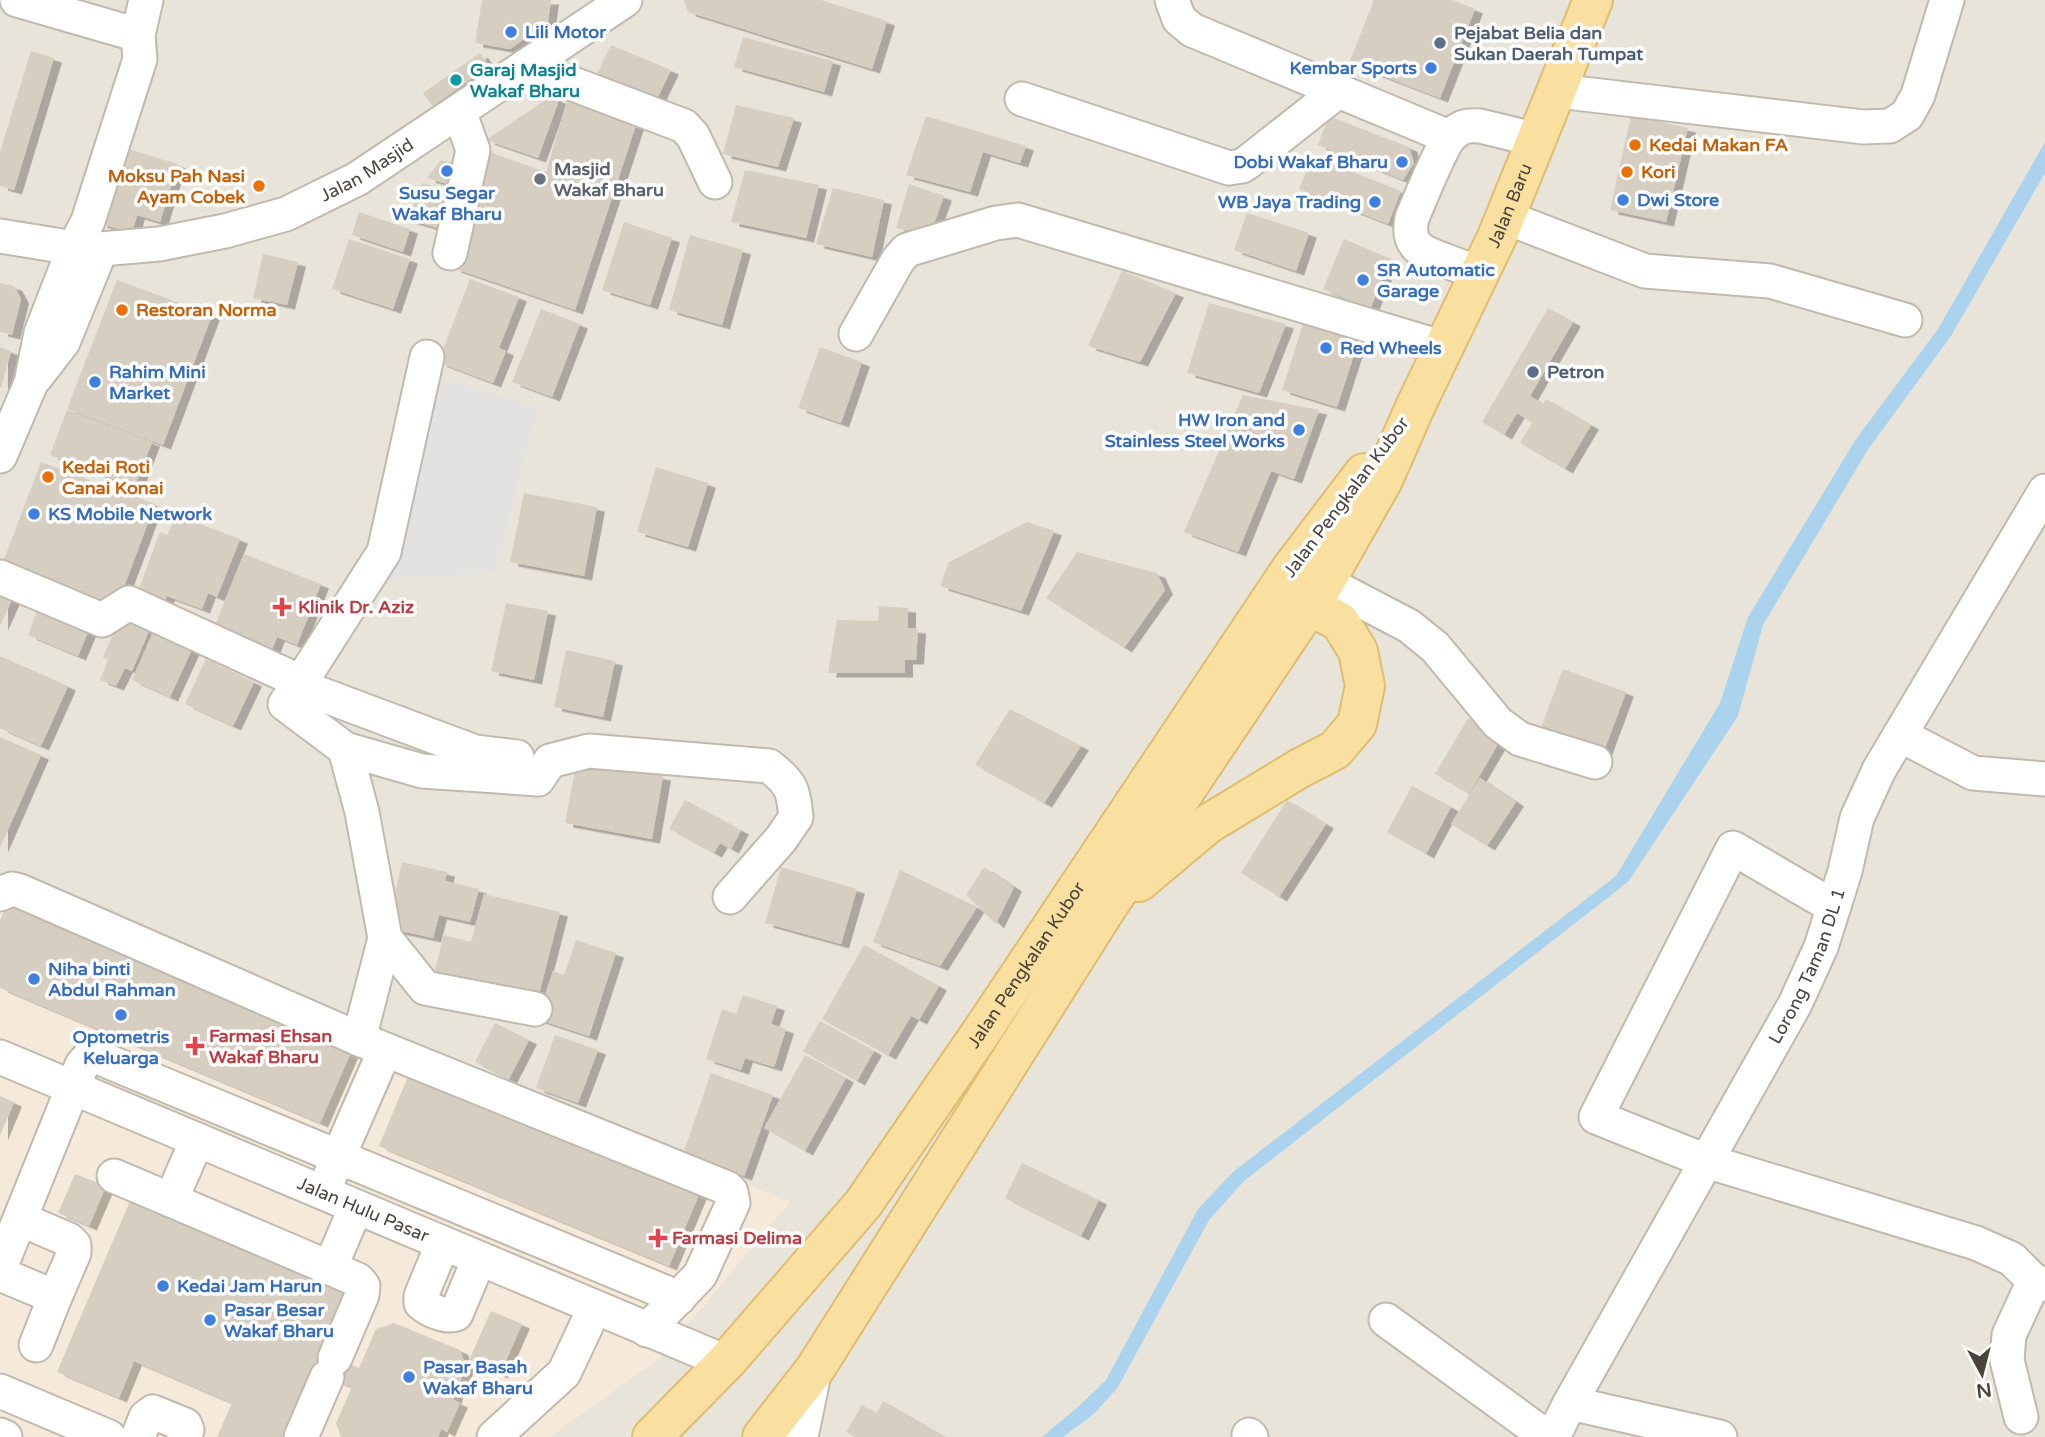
<svg xmlns="http://www.w3.org/2000/svg" width="2045" height="1437" font-family="'Varela Round',sans-serif">
	<style>
		.residential { fill: #e9e4da }
		.commercial { fill: #f5e9d9 }
		.parking { fill: #e4e2e0 }
		.water { fill: #acd3ee }
		.building { fill: #d6cec1; filter: url(#shadow) }
		.lines { fill: none; stroke-linecap: round; stroke-linejoin: round }
		.minor-casing { stroke: #c0baae; stroke-width: 37 }
		.major-casing { stroke: #dfbd70; stroke-width: 42 }
		.minor { stroke: #fff; stroke-width: 33 }
		.major { stroke: #f9e0a0; stroke-width: 38 }
		.shop-dot { fill: #3f7fe0; stroke: #fff; stroke-width: 2.5 }
		.service-dot { fill: #5c6f8a; stroke: #fff; stroke-width: 2.5 }
		.culture-dot { fill: #0f9aa8; stroke: #fff; stroke-width: 2.5 }
		.food-dot { fill: #e8710a; stroke: #fff; stroke-width: 2.5 }
		.worship-dot { fill: #6b7280; stroke: #fff; stroke-width: 2.5 }
		.health-dot { fill: #e0444e; stroke: #fff; stroke-width: 2.5 }
		.labels { text-anchor: middle; stroke-width: 7; stroke-linejoin: round; paint-order: stroke }
		.shop-label { font-size: 18px; font-weight: bold; fill: #366cbe; stroke: #fff; text-anchor: start }
		.service-label { font-size: 18px; font-weight: bold; fill: #4e5e75; stroke: #fff; text-anchor: start }
		.culture-label { font-size: 18px; font-weight: bold; fill: #0d838f; stroke: #fff; text-anchor: start }
		.food-label { font-size: 18px; font-weight: bold; fill: #c56008; stroke: #fff; text-anchor: start }
		.street-label { font-size: 18px; fill: #494339; stroke: #fff }
		.worship-label { font-size: 18px; font-weight: bold; fill: #5b616d; stroke: #fff; text-anchor: start }
		.health-label { font-size: 18px; font-weight: bold; fill: #be3a42; stroke: #fff; text-anchor: start }
	</style>
	<defs>
		<filter id="shadow"><feDropShadow dx="8" dy="4.5" stdDeviation="0" flood-color="#0004"/></filter>
	</defs>
	<rect width="100%" height="100%" fill="#f5f2ec"/>
	<!-- residential -->
	<rect class="residential" x="0" y="0" width="2045" height="1437"/>
	<!-- commercial -->
	<path class="commercial" d="M0,873L790,1202L660,1358L550,1437H0Z"/>
	<!-- parking -->
	<path class="parking" d="M436,377L538,407L495,572L386,579Z"/>
	<!-- water -->
	<path class="water" d="M2045,142V173L1951,336L1869,448L1763,625L1738,716L1628,882L1244,1181L1209,1220L1118,1387L1094,1414L1063,1437H1042L1079,1406L1106,1380L1198,1209L1233,1172L1616,876L1720,703L1748,617L1856,439L1938,329Z"/>
	<!-- building -->
	<g class="building">
		<path d="M482,0H551L548,22L510,49L475,43Z"/>
		<path d="M684,0H821L887,21L872,69L688,12Z"/>
		<path d="M1374,0H1452L1475,9L1440,98L1349,63Z"/>
		<path d="M743,37L833,61L824,92L734,67Z"/>
		<path d="M611,45L671,70L654,105L593,82Z"/>
		<path d="M31,51L54,58L14,190L0,186V152Z"/>
		<path d="M480,53L489,66L433,106L423,93Z"/>
		<path d="M551,96L559,100L538,158L486,140Z"/>
		<path d="M567,101L636,125L575,310L453,268L489,152L546,172Z"/>
		<path d="M736,105L794,118L778,167L723,154Z"/>
		<path d="M1631,115L1688,128L1666,222L1610,210Z"/>
		<path d="M926,116L1026,146L1020,163L983,152L970,192L906,175Z"/>
		<path d="M1329,116L1409,147L1414,163L1403,180L1318,145Z"/>
		<path d="M121,147L178,164L160,222L137,215L132,233L99,223Z"/>
		<path d="M1312,156L1401,191L1388,224L1299,189Z"/>
		<path d="M441,160L463,165L454,186L427,178Z"/>
		<path d="M745,170L819,185L806,238L731,222Z"/>
		<path d="M423,183L453,192L441,229L407,219Z"/>
		<path d="M909,184L944,196L930,235L896,228Z"/>
		<path d="M833,188L884,200L872,257L816,244Z"/>
		<path d="M359,212L410,229L403,252L352,235Z"/>
		<path d="M1247,213L1309,233L1296,271L1234,250Z"/>
		<path d="M624,222L672,238L650,305L602,290Z"/>
		<path d="M690,235L743,250L722,325L669,310Z"/>
		<path d="M349,239L410,259L393,309L332,289Z"/>
		<path d="M1344,239L1391,259L1370,309L1323,289Z"/>
		<path d="M263,254L298,262L287,305L253,298Z"/>
		<path d="M1122,271L1176,293L1140,362L1088,346Z"/>
		<path d="M470,279L519,297L499,348L506,351L493,383L438,362Z"/>
		<path d="M117,280L212,315L163,445L67,409Z"/>
		<path d="M0,283L14,286L21,299L12,335L0,332Z"/>
		<path d="M1209,303L1286,324L1259,393L1187,373Z"/>
		<path d="M1548,308L1573,322L1530,396L1543,404L1546,399L1591,425L1565,469L1520,443L1532,423L1517,413L1504,435L1482,422Z"/>
		<path d="M541,309L580,324L552,397L512,382Z"/>
		<path d="M1304,321L1359,339L1337,407L1282,390Z"/>
		<path d="M0,347L11,351L1,388H0Z"/>
		<path d="M820,347L862,362L841,423L798,408Z"/>
		<path d="M1243,395L1319,410L1294,479L1271,471L1238,552L1184,532Z"/>
		<path d="M67,410L152,442L135,487L50,455Z"/>
		<path d="M41,462L155,504L116,608L2,565Z"/>
		<path d="M656,467L708,483L688,547L637,532Z"/>
		<path d="M524,493L597,507L584,576L510,562Z"/>
		<path d="M176,515L240,539L217,597L208,593L202,609L167,596L165,601L138,591L160,532L167,535Z"/>
		<path d="M1027,522L1054,531L1021,611L940,586L949,562Z"/>
		<path d="M1077,552L1157,573L1165,590L1124,648L1046,598Z"/>
		<path d="M244,554L321,584L297,645L277,637L271,652L213,630Z"/>
		<path d="M0,586L15,593L0,626Z"/>
		<path d="M506,603L548,611L534,680L491,671Z"/>
		<path d="M40,604L91,625L78,656L28,635Z"/>
		<path d="M879,606L908,608V628L918,629L916,660H905V673H828L837,620L878,621Z"/>
		<path d="M124,609L153,621L132,671L125,668L116,686L100,680L108,660L103,657Z"/>
		<path d="M154,630L193,647L170,697L132,680Z"/>
		<path d="M566,650L615,661L603,717L554,707Z"/>
		<path d="M0,656L68,686L41,746L0,728Z"/>
		<path d="M206,659L254,682L233,726L185,704Z"/>
		<path d="M1563,669L1626,692L1604,751L1541,728Z"/>
		<path d="M1010,709L1081,746L1044,803L975,765Z"/>
		<path d="M1468,718L1502,737L1469,794L1435,774Z"/>
		<path d="M0,737L41,755L0,848Z"/>
		<path d="M577,760L663,776L652,839L565,823Z"/>
		<path d="M1480,778L1516,802L1487,846L1451,824Z"/>
		<path d="M1412,786L1451,807L1426,854L1387,832Z"/>
		<path d="M685,800L741,830L731,849L720,843L714,853L669,829Z"/>
		<path d="M1287,800L1326,824L1279,897L1241,873Z"/>
		<path d="M402,862L447,872L445,881L479,889L470,922L439,915L433,938L387,928Z"/>
		<path d="M781,867L857,889L841,944L765,923Z"/>
		<path d="M984,867L1014,887L996,924L966,895Z"/>
		<path d="M900,870L977,907L940,966L873,942Z"/>
		<path d="M484,894L560,912L538,998L434,973L444,935L471,942Z"/>
		<path d="M9,899L354,1045L320,1123L0,988V920Z"/>
		<path d="M576,940L616,953L589,1036L537,1019L553,971L564,975Z"/>
		<path d="M864,945L939,986L919,1020L911,1016L888,1055L822,1019Z"/>
		<path d="M743,995L777,1006L771,1024L786,1029L774,1067L745,1058L741,1070L706,1059L722,1009L736,1014Z"/>
		<path d="M820,1021L874,1051L857,1081L803,1051Z"/>
		<path d="M495,1023L529,1040L509,1079L475,1062Z"/>
		<path d="M555,1035L598,1050L578,1103L536,1088Z"/>
		<path d="M805,1055L846,1078L805,1151L764,1128Z"/>
		<path d="M412,1067L702,1187L669,1266L379,1146Z"/>
		<path d="M711,1073L773,1095L744,1176L683,1154Z"/>
		<path d="M0,1096L14,1102L0,1136Z"/>
		<path d="M1022,1163L1099,1200L1081,1236L1005,1198Z"/>
		<path d="M75,1174L106,1186L89,1226L58,1213Z"/>
		<path d="M133,1194L355,1286L326,1354L359,1368L376,1329L394,1323L460,1350L466,1367L453,1400L460,1403L447,1432L441,1429L438,1437H341L336,1423L352,1387L318,1373L291,1437H217L232,1403L134,1361L119,1398L57,1372Z"/>
		<path d="M491,1311L522,1324L500,1374L469,1360Z"/>
		<path d="M883,1401L945,1437H855L846,1432L862,1405L876,1414Z"/>
	</g>
	<g class="lines">
		<defs>
			<g id="minor">
				<path d="M17,0L138,35"/>
				<path d="M1172,0L1179,19L1192,30L1449,137"/>
				<path d="M526,66L684,126L693,136L715,182"/>
				<path d="M1558,91L1863,127L1890,126L1907,115L1918,95L1947,0"/>
				<path d="M1022,99L1229,168L1242,166L1248,162L1338,91"/>
				<path d="M1505,217L1645,271L1770,281L1905,320"/>
				<path id="s1" d="M0,236L74,248L101,249L159,244L225,231L286,214L357,179L625,0"/>
				<path d="M450,253L473,150L459,111"/>
				<path d="M1481,273C1468,269 1456,265 1444,260C1421,252 1406,246 1412,218C1419,202 1443,141 1454,133C1462,126 1469,125 1480,126L1538,140"/>
				<path d="M856,334L898,260L907,250L996,223L1018,220L1444,348"/>
				<path d="M36,377L63,342L101,249"/>
				<path d="M0,456L31,383L41,333L74,248L88,221L140,59L138,35L146,0"/>
				<path d="M0,577L102,620L129,603L301,682L285,704L345,749L362,812L385,938L359,1039"/>
				<path d="M1325,582L1409,626L1435,647L1498,723L1520,739L1595,762"/>
				<path d="M301,682L384,552L427,357"/>
				<path d="M299,686L475,752L517,757"/>
				<path d="M1900,735L1973,773L2045,779"/>
				<path d="M345,749L422,771L538,779L550,761L589,751L769,766C792,784 793,789 796,817L781,839L730,897"/>
				<path d="M0,894L12,889L20,891L359,1039L727,1188L731,1192L733,1203L700,1275L647,1330"/>
				<path d="M1834,907L1733,848L1596,1117L1706,1161L1976,1243L2012,1259L2034,1281L2045,1284"/>
				<path d="M385,938L425,988L535,1009"/>
				<path id="s2" d="M0,1057L726,1362"/>
				<path d="M197,1140L171,1200L330,1268L356,1207"/>
				<path d="M114,1176L171,1200"/>
				<path d="M330,1176L385,1050"/>
				<path d="M443,1243L421,1296V1303C429,1310 446,1318 456,1314L479,1259"/>
				<path d="M0,1268L82,1065L89,1057L95,1056L679,1298"/>
				<path d="M330,1268L358,1280L363,1286L362,1295L335,1358"/>
				<path d="M0,1274L55,1297L74,1253V1245L69,1240L20,1219"/>
				<path d="M1386,1320L1547,1437"/>
				<path d="M36,1345L55,1297"/>
				<path d="M0,1391L109,1437"/>
				<path d="M1570,1403L1720,1437"/>
				<path d="M2021,1417L2007,1360L2009,1335L2034,1281"/>
				<path d="M0,1435L5,1437"/>
				<path d="M1249,1435L1251,1437"/>
				<path d="M138,1437L146,1417L153,1412L185,1425L187,1430L184,1437"/>
				<path d="M301,1437L327,1377"/>
				<path d="M494,1437L564,1373L595,1307"/>
				<path d="M801,1437L815,1369"/>
				<path id="s3" d="M1553,1437L1570,1403L1795,1004L1821,947L1845,871L1857,818L1879,770L2045,491"/>
			</g>
			<g id="major">
				<path d="M1139,882L1208,824L1300,768L1335,750L1357,724L1365,686L1358,651L1340,622L1309,605L1293,601L1284,604"/>
				<path id="s4" d="M652,1437L726,1362L863,1204L982,1031L1291,569L1364,473"/>
				<path id="s5" d="M762,1437L815,1369L1106,909L1325,582L1383,480L1416,405L1497,237L1593,0"/>
			</g>
		</defs>
		<!-- minor casing -->
		<use href="#minor" class="minor-casing"/>
		<!-- major casing -->
		<use href="#major" class="major-casing"/>
		<!-- minor -->
		<use href="#minor" class="minor"/>
		<!-- major -->
		<use href="#major" class="major"/>
	</g>
	<!-- markers -->
	<g class="shop-dot">
		<circle cx="511" cy="32" r="7"/>
		<circle cx="1431" cy="68" r="7"/>
		<circle cx="1402" cy="162" r="7"/>
		<circle cx="447" cy="171" r="7"/>
		<circle cx="1623" cy="200" r="7"/>
		<circle cx="1375" cy="202" r="7"/>
		<circle cx="1363" cy="280" r="7"/>
		<circle cx="1326" cy="348" r="7"/>
		<circle cx="95" cy="382" r="7"/>
		<circle cx="1299" cy="430" r="7"/>
		<circle cx="34" cy="514" r="7"/>
		<circle cx="34" cy="979" r="7"/>
		<circle cx="121" cy="1015" r="7"/>
		<circle cx="163" cy="1286" r="7"/>
		<circle cx="210" cy="1320" r="7"/>
		<circle cx="409" cy="1377" r="7"/>
	</g>
	<g class="service-dot">
		<circle cx="1440" cy="43" r="7"/>
		<circle cx="1533" cy="372" r="7"/>
	</g>
	<circle class="culture-dot" cx="456" cy="80" r="7"/>
	<g class="food-dot">
		<circle cx="1635" cy="145" r="7"/>
		<circle cx="1627" cy="172" r="7"/>
		<circle cx="259" cy="186" r="7"/>
		<circle cx="122" cy="310" r="7"/>
		<circle cx="48" cy="477" r="7"/>
	</g>
	<circle class="worship-dot" cx="540" cy="179" r="7"/>
	<g class="health-dot">
		<path d="M278.5 596.5h7v7h7v7h-7v7h-7v-7h-7v-7h7z"/>
		<path d="M191.5 1035.5h7v7h7v7h-7v7h-7v-7h-7v-7h7z"/>
		<path d="M654.5 1227.5h7v7h7v7h-7v7h-7v-7h-7v-7h7z"/>
	</g>
	<g class="labels">
		<!-- shop labels -->
		<g class="shop-label">
			<text x="525" y="38">Lili Motor</text>
			<text x="1417" y="74" text-anchor="end">Kembar Sports</text>
			<text x="1388" y="168" text-anchor="end">Dobi Wakaf Bharu</text>
			<text x="447" y="199" text-anchor="middle">Susu Segar<tspan x="447" dy="21">Wakaf Bharu</tspan></text>
			<text x="1637" y="206">Dwi Store</text>
			<text x="1361" y="208" text-anchor="end">WB Jaya Trading</text>
			<text x="1377" y="276">SR Automatic<tspan x="1377" dy="21">Garage</tspan></text>
			<text x="1340" y="354">Red Wheels</text>
			<text x="109" y="378">Rahim Mini<tspan x="109" dy="21">Market</tspan></text>
			<text x="1285" y="426" text-anchor="end">HW Iron and<tspan x="1285" dy="21">Stainless Steel Works</tspan></text>
			<text x="48" y="520">KS Mobile Network</text>
			<text x="48" y="975">Niha binti<tspan x="48" dy="21">Abdul Rahman</tspan></text>
			<text x="121" y="1043" text-anchor="middle">Optometris<tspan x="121" dy="21">Keluarga</tspan></text>
			<text x="177" y="1292">Kedai Jam Harun</text>
			<text x="224" y="1316">Pasar Besar<tspan x="224" dy="21">Wakaf Bharu</tspan></text>
			<text x="423" y="1373">Pasar Basah<tspan x="423" dy="21">Wakaf Bharu</tspan></text>
		</g>
		<!-- service labels -->
		<g class="service-label">
			<text x="1454" y="39">Pejabat Belia dan<tspan x="1454" dy="21">Sukan Daerah Tumpat</tspan></text>
			<text x="1547" y="378">Petron</text>
		</g>
		<!-- culture labels -->
		<g class="culture-label">
			<text x="470" y="76">Garaj Masjid<tspan x="470" dy="21">Wakaf Bharu</tspan></text>
		</g>
		<!-- food labels -->
		<g class="food-label">
			<text x="1649" y="151">Kedai Makan FA</text>
			<text x="1641" y="178">Kori</text>
			<text x="245" y="182" text-anchor="end">Moksu Pah Nasi<tspan x="245" dy="21">Ayam Cobek</tspan></text>
			<text x="136" y="316">Restoran Norma</text>
			<text x="62" y="473">Kedai Roti<tspan x="62" dy="21">Canai Konai</tspan></text>
		</g>
		<!-- street labels -->
		<g class="street-label">
			<text dy="6" stroke="none"><textPath href="#s1" startOffset="383">Jalan Masjid</textPath></text>
			<text dy="6" stroke="none"><textPath href="#s5" startOffset="1444">Jalan Baru</textPath></text>
			<text transform="translate(1346 497) rotate(-53)" y="6">Jalan Pengkalan Kubor</text>
			<text dy="6" stroke="none"><textPath href="#s4" startOffset="604">Jalan Pengkalan Kubor</textPath></text>
			<text dy="6" stroke="none"><textPath href="#s3" startOffset="536">Lorong Taman DL 1</textPath></text>
			<text dy="6" stroke="none"><textPath href="#s2" startOffset="394">Jalan Hulu Pasar</textPath></text>
		</g>
		<!-- worship labels -->
		<g class="worship-label">
			<text x="554" y="175">Masjid<tspan x="554" dy="21">Wakaf Bharu</tspan></text>
		</g>
		<!-- health labels -->
		<g class="health-label">
			<text x="298" y="613">Klinik Dr. Aziz</text>
			<text x="209" y="1042">Farmasi Ehsan<tspan x="209" dy="21">Wakaf Bharu</tspan></text>
			<text x="672" y="1244">Farmasi Delima</text>
		</g>
	</g>
	<!-- north arrow -->
	<g transform="translate(1982 1374) rotate(173)" stroke="#ffffff" stroke-width="5" paint-order="stroke">
	<path d="M0-5L12 26L0 18L-12 26Z" fill="#494339"/>
	<text y="-10" font-size="19" font-weight="bold" text-anchor="middle" fill="#494339">N</text>
	</g>
</svg>
